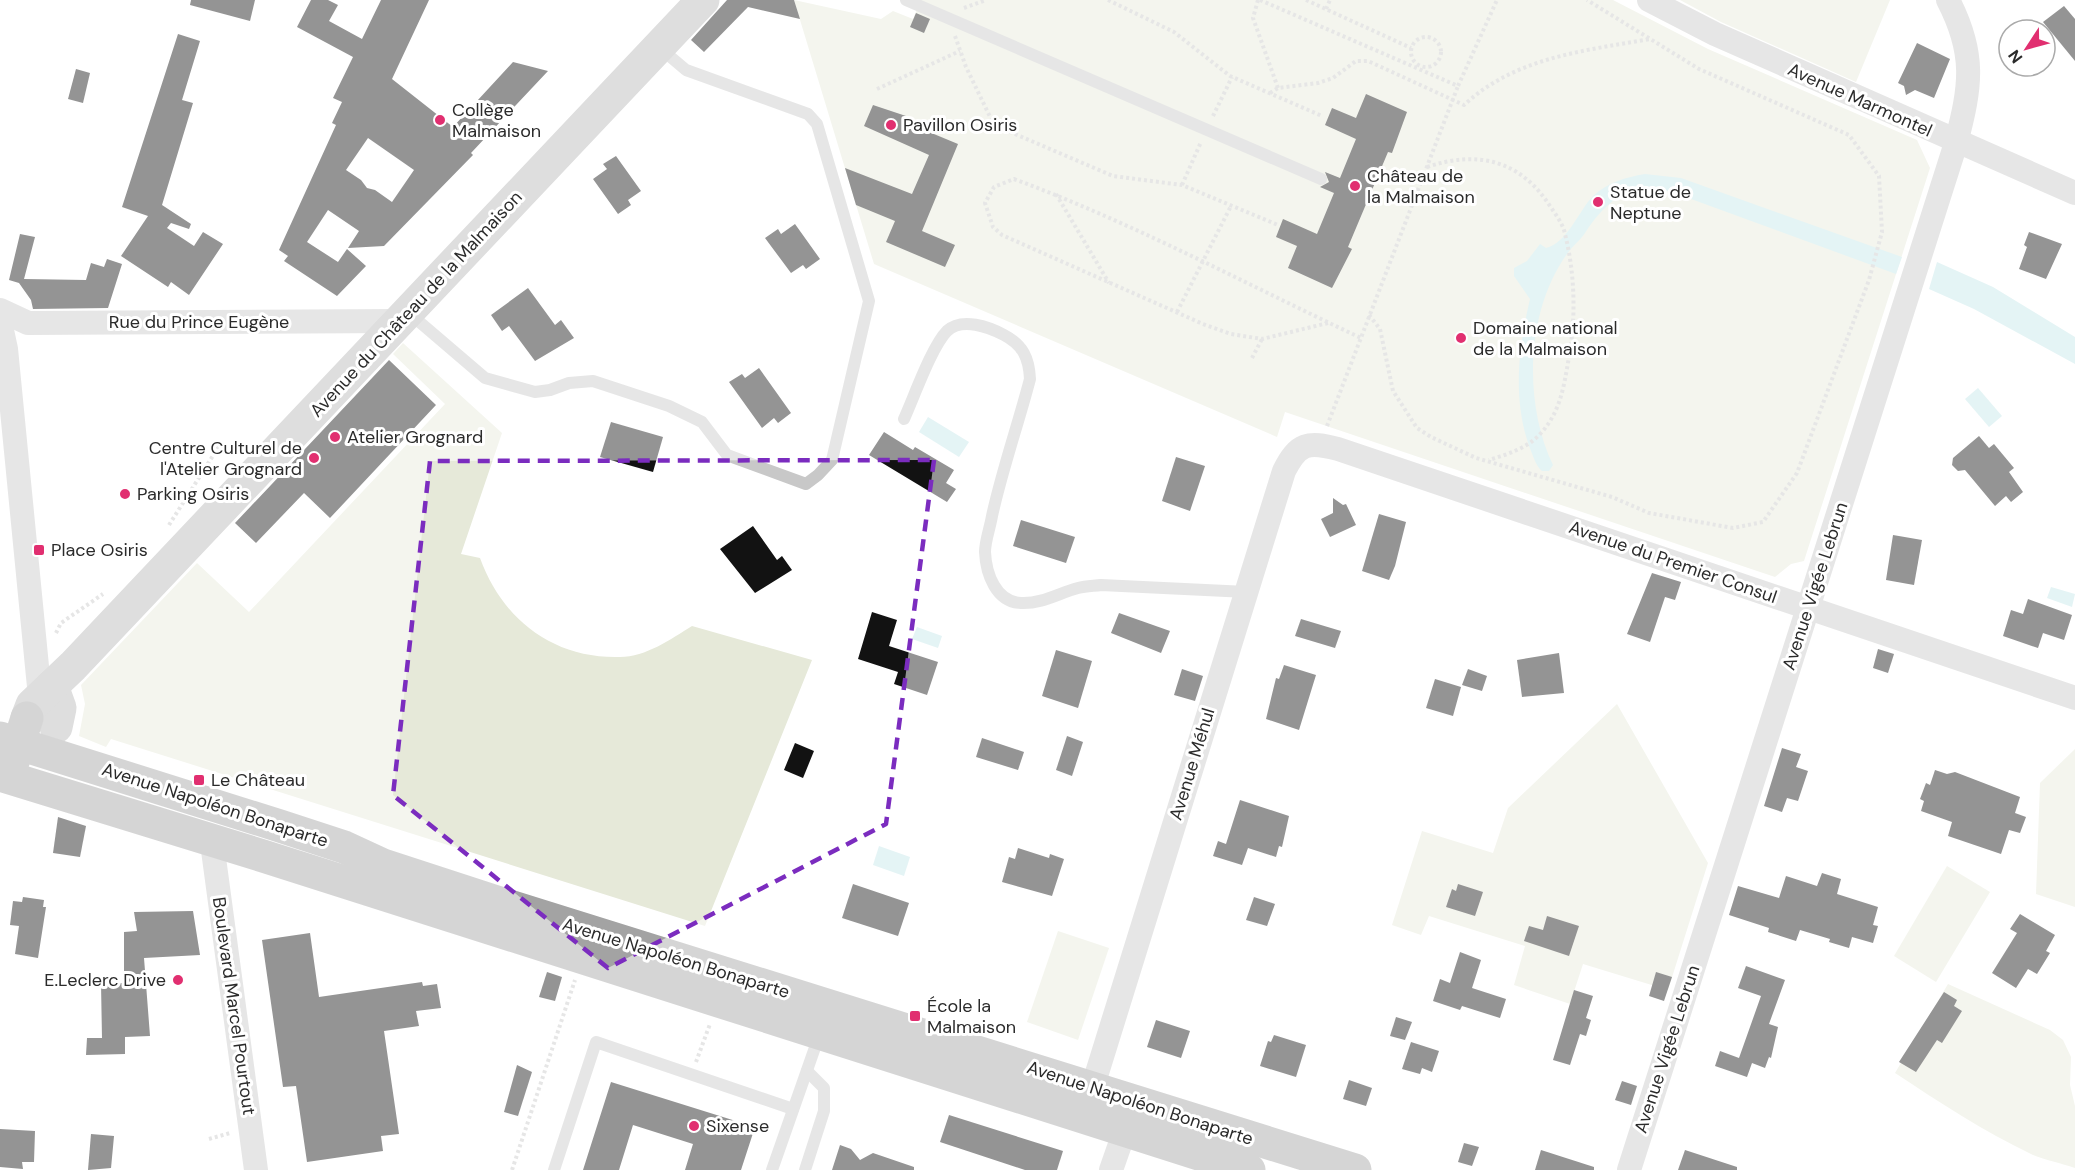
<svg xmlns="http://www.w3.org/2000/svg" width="2075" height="1170" font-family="'DM Sans',sans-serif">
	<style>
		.green { fill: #e6e9d9 }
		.water { fill: #c4e6e9 }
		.building { fill: #121212; fill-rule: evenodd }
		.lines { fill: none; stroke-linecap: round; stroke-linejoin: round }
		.path { stroke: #c8c8c8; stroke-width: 4; stroke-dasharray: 3 3; stroke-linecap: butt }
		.lane { stroke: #c8c8c8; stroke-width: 12 }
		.street { stroke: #c8c8c8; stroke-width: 24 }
		.secondary { stroke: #b5b5b5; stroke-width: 33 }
		.primary { stroke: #a3a3a3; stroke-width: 33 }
		.marked { fill: none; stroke: #7b2cbf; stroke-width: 4.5; stroke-dasharray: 12 8; stroke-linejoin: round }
		.poi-dot { fill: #e12f70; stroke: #fff; stroke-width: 2 }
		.labels { text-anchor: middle; stroke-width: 6; stroke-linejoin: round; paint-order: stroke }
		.street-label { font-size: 18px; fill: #2b2b2b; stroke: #fff }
		.poi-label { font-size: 18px; fill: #2b2b2b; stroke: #fff; text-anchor: start }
	</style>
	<rect width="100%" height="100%" fill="#fff"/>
	<!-- green -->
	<g class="green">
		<path d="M794,0L881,19L893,11L913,19L921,0H1613L1708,49L1917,140L1930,168L1804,561L1791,564L1775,577L1285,412L1277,437L874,264Z"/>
		<path d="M1680,0H1890L1856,82L1721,22Z"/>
		<path d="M403,343L502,433L461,554L480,558C502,619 553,659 620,657C646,657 671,639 692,626L812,660L705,926L111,739L106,747L79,736L85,704L81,685L197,563L249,612L445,404L393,354Z"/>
		<path d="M1617,704L1708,863L1668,990L1583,964L1570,1004L1514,985L1525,946L1429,916L1421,935L1392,925L1422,831L1493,853L1508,808Z"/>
		<path d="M2075,749V907L2036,894L2040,783Z"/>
		<path d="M1947,866L1990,892L1936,982L1894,956Z"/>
		<path d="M1058,931L1109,948L1078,1040L1027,1022Z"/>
		<path d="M1948,984L2050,1030L2063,1040L2071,1057L2070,1085L2075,1106V1168C2061,1163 2044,1160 2031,1154C1983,1131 1939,1102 1895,1073Z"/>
	</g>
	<!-- water -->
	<g class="water">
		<path d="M1645,174L1681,178L1902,257L1896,274L1672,192C1630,182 1607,199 1585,233C1580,241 1572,246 1567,254C1526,311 1523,402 1553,465L1549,471H1542C1536,466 1534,458 1531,451C1512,402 1518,349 1530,299L1514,276V268L1527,261L1540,244L1546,248C1567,243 1578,212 1593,196C1607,183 1626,177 1645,174Z"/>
		<path d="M1937,262L1993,287L2075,337V364L1974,309L1929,289Z"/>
		<path d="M1978,388L2002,416L1989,427L1965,399Z"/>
		<path d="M928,417L969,442L959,457L919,432Z"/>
		<path d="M2051,587L2075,594L2072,607L2047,598Z"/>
		<path d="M917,627L942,636L938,648L912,639Z"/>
		<path d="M879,846L910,857L904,876L873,865Z"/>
	</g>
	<!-- building -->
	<g class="building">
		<path d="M191,0H255L250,21L190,5Z"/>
		<path d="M311,0H328L338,5L329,21L362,39L381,0H429L392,79L453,127L513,62L548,71L471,153L473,155L384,246L348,248L359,231L328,210L307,242L338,262L347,249L366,266L337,296L284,261L288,256L279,250L336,125L332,123L342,102L333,98L353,57L297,27ZM368,138L414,170L392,202L375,190L367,188L361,180L346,170Z"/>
		<path d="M727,0H794L800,19L748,7L704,52L691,40Z"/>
		<path d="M2064,6L2075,19V61L2043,22Z"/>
		<path d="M916,13L930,19L924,33L910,27Z"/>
		<path d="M178,34L200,41L182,100L193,103L162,205L191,224L189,229L171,223L167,228L194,246L203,232L223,244L189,295L171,282L168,287L121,256L148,216L122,207Z"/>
		<path d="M1917,43L1950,59L1934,98L1915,90L1906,95L1904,86L1898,83Z"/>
		<path d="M76,69L90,73L83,103L68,99Z"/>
		<path d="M1366,94L1407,112L1392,153L1388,152L1348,247L1352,249L1332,288L1288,268L1297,246L1276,237L1283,219L1317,234L1334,193L1320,187L1329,182L1325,172L1340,178L1356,139L1325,125L1332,108L1356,118Z"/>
		<path d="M873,105L906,116L905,118L918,124L917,127L958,144L922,231L955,245L945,267L886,242L895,221L856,205L845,168L912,194L929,155L864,126Z"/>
		<path d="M616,156L641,191L628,200L631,205L618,214L593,179L607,169L603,164Z"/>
		<path d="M795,224L820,259L806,269L803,265L791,273L765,238L778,229L781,234Z"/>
		<path d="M2029,232L2062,244L2046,279L2019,269L2027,247L2024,245Z"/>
		<path d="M20,234L35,237L24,279L86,280L91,263L104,267L107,259L122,264L108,308L33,309L31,300L19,283L9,280Z"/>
		<path d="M528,288L555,325L561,320L574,338L535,361L509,326L502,331L491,315Z"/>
		<path d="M389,360L436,405L330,518L304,493L256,543L235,523Z"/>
		<path d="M759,368L791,413L778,423L774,418L762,428L729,382L742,374L745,378Z"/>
		<path d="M611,422L663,437L653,472L600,457Z"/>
		<path d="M884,432L913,450L915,447L954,470L946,483L956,489L947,502L869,455Z"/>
		<path d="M1979,436L1989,448L1994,444L2014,468L2009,472L2023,492L2011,502L2006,496L1995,506L1965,470L1958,471L1952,465L1953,458Z"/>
		<path d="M1176,457L1205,466L1190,511L1162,501Z"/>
		<path d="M1333,498L1343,505L1346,504L1356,525L1330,537L1321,519L1333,513Z"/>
		<path d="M1379,514L1406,522L1395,566L1389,580L1362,571Z"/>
		<path d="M1021,520L1075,537L1066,563L1013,546Z"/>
		<path d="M753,526L777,560L782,556L792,570L755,593L720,549Z"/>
		<path d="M1893,535L1922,540L1914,585L1886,580Z"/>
		<path d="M1652,573L1681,582L1675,600L1665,597L1650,642L1627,634Z"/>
		<path d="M2028,599L2072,615L2064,640L2043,633L2038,648L2003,636L2011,610L2023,614Z"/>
		<path d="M872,612L897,620L889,646L938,662L927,695L894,684L898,672L858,659Z"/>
		<path d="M1119,613L1170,631L1161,653L1111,633Z"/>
		<path d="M1301,619L1341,631L1335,648L1295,636Z"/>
		<path d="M1878,649L1894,654L1888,673L1873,668Z"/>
		<path d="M1056,650L1092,661L1078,708L1042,696Z"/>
		<path d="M1559,653L1564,693L1522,697L1517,660Z"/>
		<path d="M1284,665L1316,675L1299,730L1266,719L1276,678L1279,679Z"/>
		<path d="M1182,669L1203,676L1195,701L1174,695Z"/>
		<path d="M1468,669L1487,676L1482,691L1462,685Z"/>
		<path d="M1435,679L1461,687L1453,716L1426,708Z"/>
		<path d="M1067,736L1083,742L1072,776L1056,770Z"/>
		<path d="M982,738L1024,752L1018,770L976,757Z"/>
		<path d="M795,743L814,751L803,778L784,770Z"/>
		<path d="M1782,748L1801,754L1796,767L1808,771L1798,801L1787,798L1782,812L1764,806Z"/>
		<path d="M1935,770L1947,774L1955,772L2020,797L2015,813L2026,817L2020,833L2009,830L2001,854L1948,836L1952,822L1921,811L1924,801L1920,799L1926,783L1930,785Z"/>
		<path d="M1240,800L1289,816L1282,847L1279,846L1276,857L1248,848L1242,865L1213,856L1218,841L1226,844Z"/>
		<path d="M58,817L86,826L80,857L53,853Z"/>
		<path d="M1018,848L1049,858L1050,854L1064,859L1052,896L1002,882L1009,857L1015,859Z"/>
		<path d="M1822,873L1841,879L1837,894L1878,907L1873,925L1878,926L1873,943L1852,937L1849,948L1829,942L1830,939L1800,930L1796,941L1768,932L1769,928L1729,915L1738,886L1779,898L1786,876L1817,886Z"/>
		<path d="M853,884L909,903L898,936L842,918Z"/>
		<path d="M1458,884L1483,892L1475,916L1446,907L1452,889L1456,891Z"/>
		<path d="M23,897L44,900L43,907H46L38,958L15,954L19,926L10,925L13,901L22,902Z"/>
		<path d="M1254,897L1275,904L1267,926L1246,920Z"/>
		<path d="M193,911L200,955L144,958L150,1036L125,1037V1054L86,1055L87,1038H102L101,983H124V932L137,931L134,912Z"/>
		<path d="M2020,914L2055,935L2046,951L2050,953L2037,974L2028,969L2016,988L1992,973L2017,933L2010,929Z"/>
		<path d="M1547,916L1579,926L1569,956L1524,941L1529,926L1543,930Z"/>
		<path d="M310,933L319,997L422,982L423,986L437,984L441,1008L416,1011L419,1026L384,1031L399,1134L381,1136L383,1151L307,1162L296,1086L283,1087L262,940Z"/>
		<path d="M1460,952L1481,960L1472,988L1506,999L1500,1018L1462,1006L1460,1010L1433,1001L1440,979L1450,983Z"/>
		<path d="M1746,966L1785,980L1769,1024L1778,1027L1771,1058L1769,1057L1765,1068L1752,1063L1747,1077L1715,1066L1720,1051L1739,1058L1761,996L1738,988Z"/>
		<path d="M547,972L562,977L555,1001L539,997Z"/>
		<path d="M1656,972L1672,977L1664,1001L1649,996Z"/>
		<path d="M1574,990L1593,996L1586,1018L1591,1020L1586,1036L1580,1034L1570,1065L1553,1060Z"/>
		<path d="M1944,992L1957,1000L1954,1006L1962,1011L1942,1043L1937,1040L1916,1072L1899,1062Z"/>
		<path d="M1396,1017L1412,1022L1405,1040L1390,1036Z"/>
		<path d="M1156,1020L1190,1031L1181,1058L1147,1047Z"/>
		<path d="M1274,1035L1306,1045L1296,1077L1260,1066L1268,1041L1271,1042Z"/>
		<path d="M1411,1042L1439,1051L1432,1072L1422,1068L1420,1074L1402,1069Z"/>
		<path d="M517,1065L532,1072L518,1116L504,1112Z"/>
		<path d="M1349,1080L1372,1088L1366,1106L1343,1099Z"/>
		<path d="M1622,1081L1637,1086L1631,1105L1615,1100Z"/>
		<path d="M611,1082L755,1127L741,1170H685L693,1144L633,1125L619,1170H583Z"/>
		<path d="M949,1115L1063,1151L1057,1170H1025L940,1142Z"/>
		<path d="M0,1129L35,1131L34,1162H22L23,1169L0,1167Z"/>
		<path d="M91,1134L114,1136L111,1168L88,1170Z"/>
		<path d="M1464,1143L1479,1147L1472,1166L1458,1162Z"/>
		<path d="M840,1145L851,1149L860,1160L873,1153L914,1167V1170H832Z"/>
		<path d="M1541,1150L1594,1167V1170H1535Z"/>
		<path d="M1685,1150L1737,1167V1170H1678Z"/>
	</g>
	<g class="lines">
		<!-- path -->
		<g class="path">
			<path d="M1108,0L1174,32L1230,76L1322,116"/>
			<path d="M1258,0L1253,18L1278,88"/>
			<path d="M1260,0L1458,86L1497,0"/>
			<path d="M1306,0L1411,48"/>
			<path d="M964,8L986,0"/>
			<path d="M1326,9L1330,0"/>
			<path d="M955,36L966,67L994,125L1113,176L1182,185L1278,225"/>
			<circle cx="1426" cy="52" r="15"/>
			<path d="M877,89L960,51"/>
			<path d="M1270,93L1278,88L1318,83L1333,78L1356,61H1368L1464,105C1516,57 1583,51 1650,39"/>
			<path d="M1213,116L1232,77"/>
			<path d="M1427,167C1478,150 1520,160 1550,206C1556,215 1563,224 1565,234C1575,274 1576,317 1569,357C1564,385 1561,411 1541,433C1528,448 1508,454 1489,460"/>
			<path d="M1182,185L1201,142"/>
			<path d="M1056,194L1109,283"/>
			<path d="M1177,312L1231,206"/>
			<path d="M1369,315L1380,329L1393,391L1417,428L1431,437L1476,458L1612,497L1649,513L1733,528L1763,522L1797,473L1869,280L1882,232L1879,176L1849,135L1699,69L1587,0"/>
			<path d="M1328,323L1262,339L1231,334L1203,324L1002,235L993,227L985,203L994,187L1014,179C1133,223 1246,284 1361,338"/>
			<path d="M1252,358L1262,339"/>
			<path d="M1327,426L1458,86"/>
			<path d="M169,525L221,443"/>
			<path d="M56,633L61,623L103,594"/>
			<path d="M696,1062L710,1024"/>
			<path d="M209,1139L230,1133"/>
			<path d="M512,1170L575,980"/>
		</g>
		<!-- lane -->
		<g class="lane">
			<path d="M906,0L1321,179"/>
			<path d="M409,313L485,378L535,392L550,390L569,383L593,381L669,406L702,422L727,455L806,484L818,475L832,460L869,301L817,124L808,114L686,70L660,48"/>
			<path d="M904,419C914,397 932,346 947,331C962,317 989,327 1004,335C1023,345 1029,358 1030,379C1018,425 1002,470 992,516C990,528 985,541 985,552C986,574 996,602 1021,603C1042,604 1059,593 1078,588C1086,586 1094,586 1101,585L1247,592"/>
			<path d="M554,1170L596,1042L793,1109"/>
			<path d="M772,1170L819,1036"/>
			<path d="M805,1170L824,1111V1088L807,1071"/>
		</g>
		<!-- street -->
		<g class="street">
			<path d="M1649,0L1715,34L2075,193"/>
			<path d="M0,310L28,323L401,321"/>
			<path d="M0,321L6,349L40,697"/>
			<path d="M212,843L256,1170"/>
			<path d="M1092,1089L1284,471C1298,443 1308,441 1338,449L2075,698"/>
			<path d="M1111,1170L1125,1130"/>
			<path d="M1629,1170L1956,143C1971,86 1976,54 1948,0"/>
		</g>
		<!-- secondary -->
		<g class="secondary">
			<path d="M52,686L60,708L56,727"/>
			<path d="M27,718L32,705L73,666L703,0"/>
		</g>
		<!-- primary -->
		<g class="primary">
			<path d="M0,738L280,826L344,847L383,865L506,905L1355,1170"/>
			<path d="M12,765L27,718"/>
			<path d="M0,775L263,856L1249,1170"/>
		</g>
	</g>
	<!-- marked area -->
	<path d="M0 0H2075V1170H0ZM934,460L886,824L608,968L393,795L430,461Z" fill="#fff" fill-opacity=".55" fill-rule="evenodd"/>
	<path class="marked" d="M934,460L886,824L608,968L393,795L430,461Z"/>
	<!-- markers -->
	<g class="poi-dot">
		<circle cx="440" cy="120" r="6"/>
		<circle cx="891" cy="125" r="6"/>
		<circle cx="1355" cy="186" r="6"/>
		<circle cx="1598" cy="202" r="6"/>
		<circle cx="1461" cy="338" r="6"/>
		<circle cx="335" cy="437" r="6"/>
		<circle cx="314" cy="458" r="6"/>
		<circle cx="125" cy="494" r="6"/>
		<rect x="33" y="544" width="12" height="12" rx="3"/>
		<rect x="193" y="774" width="12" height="12" rx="3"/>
		<circle cx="178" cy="980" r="6"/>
		<rect x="909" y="1010" width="12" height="12" rx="3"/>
		<circle cx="694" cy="1126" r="6"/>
	</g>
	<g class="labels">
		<!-- street labels -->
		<g class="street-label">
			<text transform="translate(1860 100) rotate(24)" y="6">Avenue Marmontel</text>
			<text transform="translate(416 304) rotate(-47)" y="6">Avenue du Château de la Malmaison</text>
			<text x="199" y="328">Rue du Prince Eugène</text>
			<text transform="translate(1673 562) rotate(19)" y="6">Avenue du Premier Consul</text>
			<text transform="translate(1815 586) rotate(-72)" y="6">Avenue Vigée Lebrun</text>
			<text transform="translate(1192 764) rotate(-73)" y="6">Avenue Méhul</text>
			<text transform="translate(215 805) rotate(18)" y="6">Avenue Napoléon Bonaparte</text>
			<text transform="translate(676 958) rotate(17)" y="6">Avenue Napoléon Bonaparte</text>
			<text transform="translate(234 1006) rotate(82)" y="6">Boulevard Marcel Pourtout</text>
			<text transform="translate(1667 1049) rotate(-72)" y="6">Avenue Vigée Lebrun</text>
			<text transform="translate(1140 1103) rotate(18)" y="6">Avenue Napoléon Bonaparte</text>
		</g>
		<!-- poi labels -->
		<g class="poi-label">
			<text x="452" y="116">Collège<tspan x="452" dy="21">Malmaison</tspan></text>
			<text x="903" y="131">Pavillon Osiris</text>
			<text x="1367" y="182">Château de<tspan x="1367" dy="21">la Malmaison</tspan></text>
			<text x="1610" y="198">Statue de<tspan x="1610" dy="21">Neptune</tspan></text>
			<text x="1473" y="334">Domaine national<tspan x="1473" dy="21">de la Malmaison</tspan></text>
			<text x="347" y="443">Atelier Grognard</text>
			<text x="302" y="454" text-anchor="end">Centre Culturel de<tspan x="302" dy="21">l'Atelier Grognard</tspan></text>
			<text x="137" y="500">Parking Osiris</text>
			<text x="51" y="556">Place Osiris</text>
			<text x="211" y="786">Le Château</text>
			<text x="166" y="986" text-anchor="end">E.Leclerc Drive</text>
			<text x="927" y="1012">École la<tspan x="927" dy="21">Malmaison</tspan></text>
			<text x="706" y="1132">Sixense</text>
		</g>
	</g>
	<!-- north arrow -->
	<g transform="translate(2027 48) rotate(234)"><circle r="28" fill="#ffffff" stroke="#aaaaaa" stroke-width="1.5"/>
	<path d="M0-4.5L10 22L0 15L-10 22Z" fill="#e12f70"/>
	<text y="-9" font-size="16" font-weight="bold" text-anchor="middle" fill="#2b2b2b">N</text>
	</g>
</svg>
